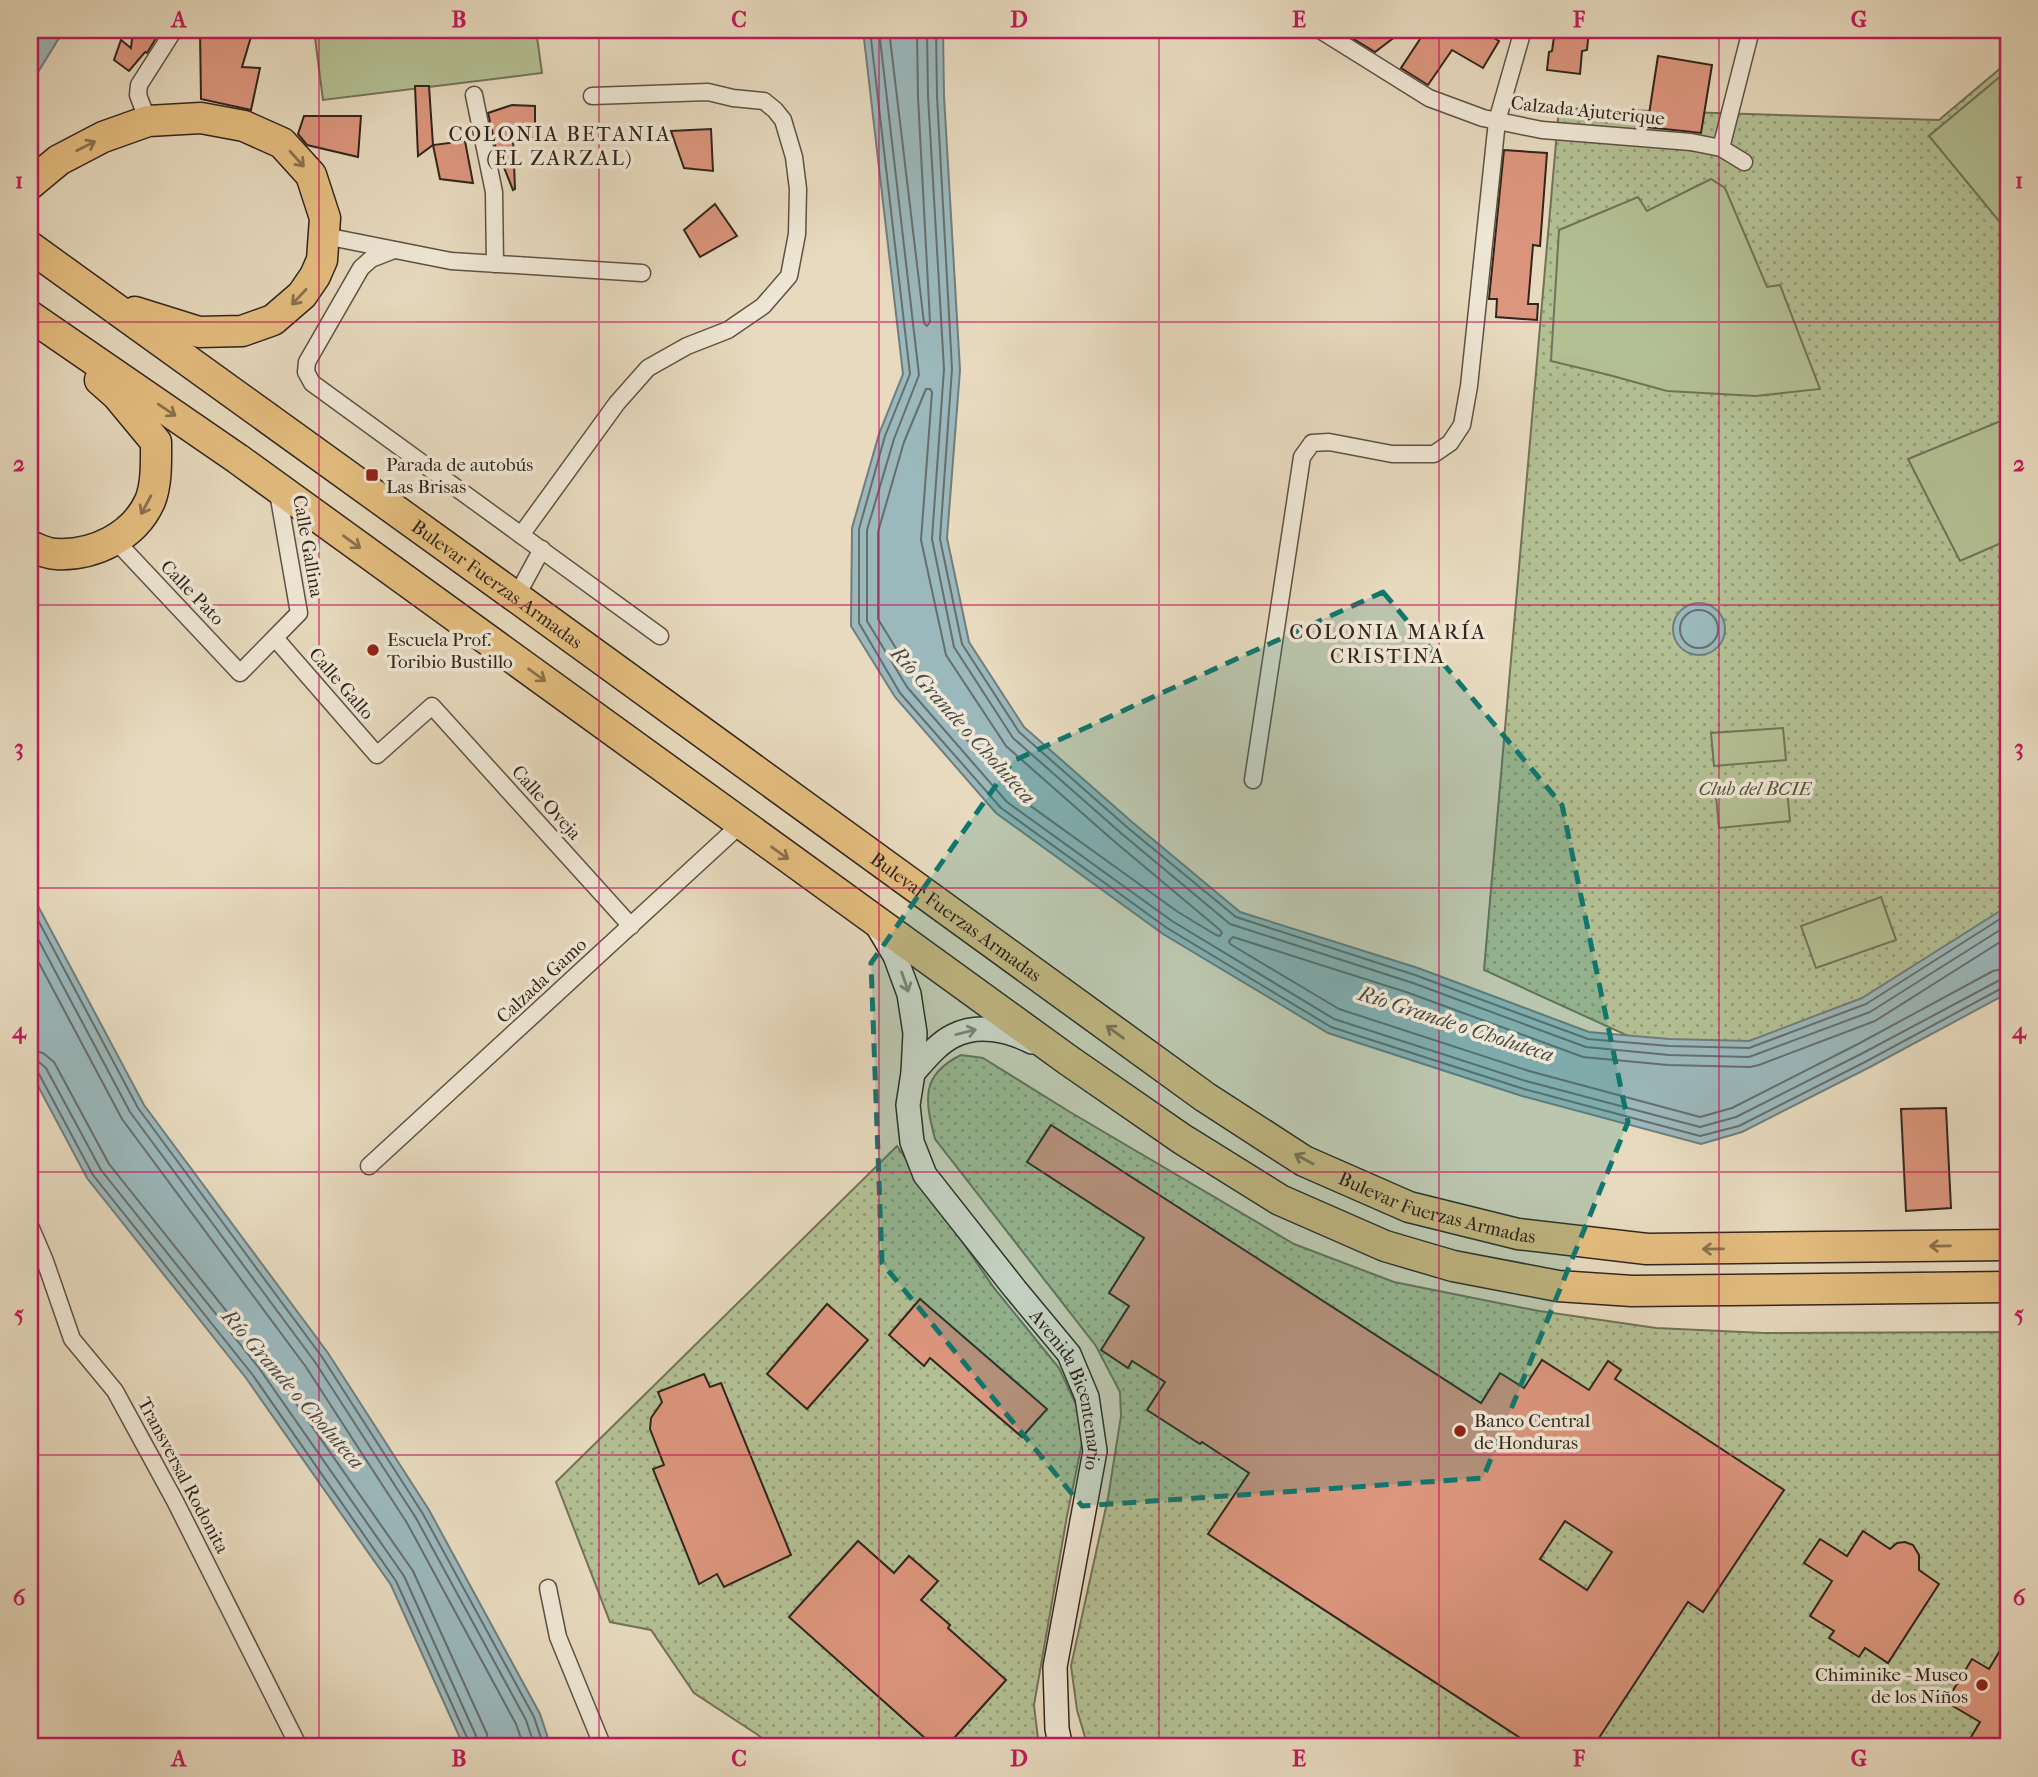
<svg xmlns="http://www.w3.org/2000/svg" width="2038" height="1777" font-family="'IM FELL French Canon',serif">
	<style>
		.green { fill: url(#green-dots); stroke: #727258; stroke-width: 2 }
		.pitch { fill: #b3c094; stroke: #727258; stroke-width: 2 }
		.water { fill: #9bb8bc; stroke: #717d7c; stroke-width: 2 }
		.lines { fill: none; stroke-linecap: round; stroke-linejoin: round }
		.shore { stroke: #666e6c; stroke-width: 2 }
		.building { fill: #dc967d; stroke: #31251d; stroke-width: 2; fill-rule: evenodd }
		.street-casing { stroke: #5e5245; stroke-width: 19 }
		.secondary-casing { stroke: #31251d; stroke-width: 26 }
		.highway-casing { stroke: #31251d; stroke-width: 33 }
		.street { stroke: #efe7d5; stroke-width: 16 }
		.secondary { stroke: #efe7d5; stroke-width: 23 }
		.highway { stroke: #e4bd7f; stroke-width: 30 }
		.oneway { stroke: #8a714e }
		.oneway2 { stroke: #908679 }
		.marked { fill: #0f766e; fill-opacity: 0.2; stroke: #0f766e; stroke-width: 5; stroke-dasharray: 14 9; stroke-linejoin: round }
		.grid { fill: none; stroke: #c2185b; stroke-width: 2; stroke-opacity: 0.55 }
		.poi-dot { fill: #8f2418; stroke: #efe7d5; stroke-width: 2.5 }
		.labels { text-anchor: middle; stroke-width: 7; stroke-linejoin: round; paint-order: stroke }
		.street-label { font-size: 19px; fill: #31251d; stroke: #efe7d5 }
		.poi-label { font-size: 19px; fill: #31251d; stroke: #efe7d5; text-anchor: start }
		.park-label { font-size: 19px; font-style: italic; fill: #524c3b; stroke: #efe7d5 }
		.neighbourhood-label { font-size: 21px; letter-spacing: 2px; fill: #31251d; stroke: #efe7d5 }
		.water-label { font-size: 21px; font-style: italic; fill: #4c4a45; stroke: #efe7d5 }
		.neatline { fill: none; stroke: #c2185b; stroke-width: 2.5 }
		.grid-label { font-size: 23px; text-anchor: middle; font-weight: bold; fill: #c2185b }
	</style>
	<defs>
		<pattern id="green-dots" width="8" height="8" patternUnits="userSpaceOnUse" patternTransform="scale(1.75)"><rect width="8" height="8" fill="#b3c094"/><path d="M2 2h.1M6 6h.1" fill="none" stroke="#929c78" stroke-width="1.8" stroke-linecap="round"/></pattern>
	</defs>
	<rect width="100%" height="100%" fill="#e7dabe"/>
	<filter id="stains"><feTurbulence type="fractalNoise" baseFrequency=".00286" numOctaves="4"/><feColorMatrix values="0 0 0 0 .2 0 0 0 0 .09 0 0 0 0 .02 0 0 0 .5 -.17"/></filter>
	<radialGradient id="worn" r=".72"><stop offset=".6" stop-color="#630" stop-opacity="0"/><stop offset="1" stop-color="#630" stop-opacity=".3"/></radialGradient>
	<!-- green -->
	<g class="green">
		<path d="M2008,62V930L1866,1019L1672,1056L1484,970L1559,108L1939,120Z"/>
		<path d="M961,1055L983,1058L1070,1112L1294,1244L1394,1282L1539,1311L1656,1328L1764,1333L2008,1332V1747H1088L1077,1710L1071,1666L1108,1498L1121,1416L1120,1392L1096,1346L935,1139C925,1100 920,1075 961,1055Z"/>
		<path d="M897,1146L994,1288L1059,1368L1079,1411L1082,1443L1067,1516L1034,1705L1039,1747H946L1006,1680L969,1647L936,1641L950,1625L921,1600L937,1581L909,1556L894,1573L858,1541L790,1617L935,1747H773L758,1735L694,1693L651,1630L610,1622L556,1482Z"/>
	</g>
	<!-- pitch -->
	<g class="pitch">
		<path d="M314,30H536L542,73L323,100Z"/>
		<path d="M2008,70V232L1929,136Z"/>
		<path d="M1711,179L1725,188L1767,287L1780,285L1820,389L1756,396L1667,391L1609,375L1551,361L1559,230L1638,197L1647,211Z"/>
		<path d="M2008,418V540L1960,561L1908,459Z"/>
		<path d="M1783,728L1786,760L1714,766L1711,733Z"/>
		<path d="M1787,789L1790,821L1719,828L1716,796Z"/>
		<path d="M1881,897L1896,940L1816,968L1801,926Z"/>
	</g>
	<!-- water -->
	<g class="water">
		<path d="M30,30H64L30,85Z"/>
		<path d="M863,30H943L944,96L960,370L947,538L969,642L1024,727L1132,822L1240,912L1418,968L1589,1032L1669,1039L1749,1041L1862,998L2008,906V993L1870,1067L1742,1132L1701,1144L1522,1096L1328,1033L1163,934L996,813L895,697L851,626L852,528L879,434L903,374Z"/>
		<circle cx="1699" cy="629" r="26"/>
		<path d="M30,891L144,1105L328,1353L429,1510L540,1714L551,1747H464L391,1585L246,1378L87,1178L30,1071Z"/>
	</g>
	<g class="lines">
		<!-- shore -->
		<g class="shore">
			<path d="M870,30L910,374L885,436L859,529V623L900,693L1001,808L1167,928L1331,1027L1524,1089L1700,1136L1739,1126L1867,1061L2002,988L2008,987"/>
			<path d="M879,30L919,375L894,439L867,530V621L907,687L1007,802L1172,921L1334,1019L1526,1081L1700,1127L1736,1117L1863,1053L1998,981L2008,979"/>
			<path d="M889,30L924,323L927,326L930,322L918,97L917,30"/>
			<path d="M927,30L928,96L944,369L932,539L954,647L1013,738L1122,834L1230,924L1413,983L1586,1047L1669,1055L1749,1057L1870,1012L2008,925"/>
			<path d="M936,30L937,96L952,369L940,539L962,644L1019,732L1128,828L1236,917L1415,975L1588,1039L1669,1046L1749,1048L1866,1004L2008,914"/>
			<path d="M926,389H930L932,392L921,540L946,655L1006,746L1115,842L1220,930L1222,933L1220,936L1216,935L1178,912L1014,794L916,681L878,619V532L904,442Z"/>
			<circle cx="1699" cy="629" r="19"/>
			<path d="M30,905L138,1108L322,1357L423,1514L534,1717L544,1747"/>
			<path d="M30,924L130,1112L315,1362L416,1518L526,1720L535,1747"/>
			<path d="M2008,937L1875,1021L1759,1065L1750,1067L1668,1065L1583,1057L1409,993L1233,937L1229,941L1230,944L1339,1009L1529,1071L1700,1117L1732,1108L1858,1044L1993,971L2008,968"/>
			<path d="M30,946L122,1119L306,1367L407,1523L516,1724L524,1747"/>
			<path d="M30,1050L43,1053L54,1062L109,1164L267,1362L413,1571L487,1734L489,1747"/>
			<path d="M30,1061L39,1062L46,1068L101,1170L259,1368L404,1576L477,1738L479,1747"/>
			<path d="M30,1070H35L39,1074L93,1175L252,1374L396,1581L469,1742L470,1747"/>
		</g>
	</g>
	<!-- building -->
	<g class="building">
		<path d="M133,30H161L147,53L145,52L129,71L114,60L121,40L131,48Z"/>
		<path d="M200,30H253L242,67L260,68L251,110L201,99Z"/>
		<path d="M1339,30H1404L1375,52Z"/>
		<path d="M1426,30H1480L1499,41L1483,68L1452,50L1428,85L1401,68Z"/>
		<path d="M1555,30H1589L1587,50L1582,51L1580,74L1547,70L1549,52L1552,51Z"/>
		<path d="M1658,56L1712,65L1701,133L1647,127Z"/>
		<path d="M415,86H429L433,145L418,156Z"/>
		<path d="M512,105L535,106V138L513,137L515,189L513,190L495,145L488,113Z"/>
		<path d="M304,116H361L358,157L307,145L298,134Z"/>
		<path d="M711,129L713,171L684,168L671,131Z"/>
		<path d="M465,141L473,183L440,179L433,145Z"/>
		<path d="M1504,150L1547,153L1540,246L1533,245L1528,304H1538L1537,320L1496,317L1497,299H1489Z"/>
		<path d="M715,204L737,236L700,257L684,230Z"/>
		<path d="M1946,1108L1951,1208L1906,1211L1901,1109Z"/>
		<path d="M1051,1125L1481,1403L1500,1373L1524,1388L1542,1360L1589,1390L1608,1361L1621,1370L1615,1379L1784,1490L1703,1612L1688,1602L1593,1747H1534L1208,1534L1249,1473L1202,1442L1200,1444L1147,1410L1165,1382L1132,1361L1128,1368L1101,1350L1129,1306L1109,1293L1144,1238L1027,1162ZM1565,1521L1612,1552L1587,1590L1540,1559Z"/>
		<path d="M920,1299L1047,1409L1022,1437L930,1358L924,1366L889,1335Z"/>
		<path d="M827,1304L868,1340L807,1409L767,1374Z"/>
		<path d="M704,1374L710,1387L721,1383L791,1555L724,1587L717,1574L699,1584L653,1469L664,1465L650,1429L651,1418L662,1402L658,1392Z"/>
		<path d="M1863,1531L1890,1549L1897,1543L1905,1542L1913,1545L1919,1555V1570L1939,1584L1888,1663L1865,1648L1859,1657L1829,1638L1834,1631L1810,1616L1832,1581L1804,1563L1820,1539L1847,1556Z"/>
		<path d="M858,1541L894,1573L909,1556L938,1581L921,1600L950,1625L948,1628L1006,1680L946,1747H935L789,1617Z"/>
		<path d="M2008,1637V1747H1965L1980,1722L1946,1702L1972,1659L1989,1669Z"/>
	</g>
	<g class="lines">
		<defs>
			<g id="street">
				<path d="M1320,30L1429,98L1483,118L1542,130L1691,142L1721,148L1744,162"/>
				<path d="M474,95L494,192L495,264"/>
				<path d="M148,121L138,95L139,85L174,30"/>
				<path d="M1721,148L1751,30"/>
				<path d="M325,236L451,261L642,273"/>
				<path d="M394,250L371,259L361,268L307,362L306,372L312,383L660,636"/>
				<path d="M521,535L617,403L648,368L687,346L728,330L763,306L789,276L797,234L798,189L794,157L783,120L775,110L764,101L733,98L708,92L592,96"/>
				<path d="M115,540L240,673L299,613L277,487"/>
				<path d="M516,597L542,549"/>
				<path d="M275,638L377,755L432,706L631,926"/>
				<path d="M1253,780L1302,457L1312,443L1329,442L1392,454H1434L1450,443L1462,425L1469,386L1497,121L1523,30"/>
				<path d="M369,1166L741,824"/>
				<path d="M30,1226L45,1261L72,1339L115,1391L175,1501L299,1747"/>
				<path d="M548,1588L558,1637L603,1747"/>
			</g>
			<g id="secondary">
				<path id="s1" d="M876,924L895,956L909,994L915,1033L913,1073L908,1105L912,1142L925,1175L1015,1289L1069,1354L1087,1397L1095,1451L1055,1667L1057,1729L1061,1747"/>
				<path d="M913,1073C925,1060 937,1044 953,1036C978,1023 1008,1030 1032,1042"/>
			</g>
			<g id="highway">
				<path d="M30,184L59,160L103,137L148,121L201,118L244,126L282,143L311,175L325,218L322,260L315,276L302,295L273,320L242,331L199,332L135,312"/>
				<path id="s2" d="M30,247L516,597L1205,1097L1304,1161L1409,1207L1518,1234L1647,1249L2008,1245"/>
				<path d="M30,316L238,459L1068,1060L1182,1139L1280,1200L1385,1246L1453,1266L1558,1286L1632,1291L2008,1287"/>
				<path d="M30,546C38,549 47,554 56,554C93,556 134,537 150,501C157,484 156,460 156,442L117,395L100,380"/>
			</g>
		</defs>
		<!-- street casing -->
		<use href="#street" class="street-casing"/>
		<!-- secondary casing -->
		<use href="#secondary" class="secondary-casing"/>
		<!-- highway casing -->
		<use href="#highway" class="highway-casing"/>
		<!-- street -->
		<use href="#street" class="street"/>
		<!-- secondary -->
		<use href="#secondary" class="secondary"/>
		<!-- highway -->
		<use href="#highway" class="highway"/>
	</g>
	<!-- one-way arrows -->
	<defs><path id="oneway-shaft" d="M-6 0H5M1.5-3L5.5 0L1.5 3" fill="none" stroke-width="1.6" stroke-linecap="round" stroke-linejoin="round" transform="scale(1.75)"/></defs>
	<g class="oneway">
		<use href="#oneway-shaft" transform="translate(86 146) rotate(-27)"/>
		<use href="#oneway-shaft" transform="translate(297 159) rotate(48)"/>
		<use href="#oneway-shaft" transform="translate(299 297) rotate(133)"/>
		<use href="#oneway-shaft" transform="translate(167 410) rotate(34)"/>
		<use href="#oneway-shaft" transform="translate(146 505) rotate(118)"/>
		<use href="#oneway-shaft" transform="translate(352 542) rotate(36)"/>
		<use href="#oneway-shaft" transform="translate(537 675) rotate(36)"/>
		<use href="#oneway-shaft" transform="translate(780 853) rotate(36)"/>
		<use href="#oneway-shaft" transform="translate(1115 1032) rotate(-144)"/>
		<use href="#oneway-shaft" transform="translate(1304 1159) rotate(-151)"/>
		<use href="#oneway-shaft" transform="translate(1940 1246) rotate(179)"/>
		<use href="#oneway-shaft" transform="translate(1713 1249) rotate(179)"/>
	</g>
	<g class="oneway2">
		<use href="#oneway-shaft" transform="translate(905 982) rotate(71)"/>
		<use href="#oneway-shaft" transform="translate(966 1032) rotate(-14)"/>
	</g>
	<!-- marked area -->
	<path class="marked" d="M1383,592L1562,805L1628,1122L1483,1478L1082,1506L882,1263L871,963L1013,761Z"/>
	<!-- grid -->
	<path class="grid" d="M319,30V1747M599,30V1747M879,30V1747M1159,30V1747M1439,30V1747M1719,30V1747M30,322H2008M30,605H2008M30,888H2008M30,1172H2008M30,1455H2008"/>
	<!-- markers -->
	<g class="poi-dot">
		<rect x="365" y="468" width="14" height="14" rx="3.5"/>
		<circle cx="373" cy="650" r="7"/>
		<circle cx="1460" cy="1431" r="7"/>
		<circle cx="1982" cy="1685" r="7"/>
	</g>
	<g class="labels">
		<!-- street labels -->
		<g class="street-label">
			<text transform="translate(1588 110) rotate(6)" y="7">Calzada Ajuterique</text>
			<text transform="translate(309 546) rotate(80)" y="7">Calle Gallina</text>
			<text dy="7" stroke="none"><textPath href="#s2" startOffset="576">Bulevar Fuerzas Armadas</textPath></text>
			<text transform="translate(193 592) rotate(46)" y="7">Calle Pato</text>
			<text transform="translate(342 683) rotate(49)" y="7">Calle Gallo</text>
			<text transform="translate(547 802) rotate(48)" y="7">Calle Oveja</text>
			<text dy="7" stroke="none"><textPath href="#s2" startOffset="1143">Bulevar Fuerzas Armadas</textPath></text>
			<text transform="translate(541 980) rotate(-43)" y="7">Calzada Gamo</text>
			<text dy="7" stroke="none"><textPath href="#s2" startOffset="1710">Bulevar Fuerzas Armadas</textPath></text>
			<text dy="7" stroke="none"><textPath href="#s1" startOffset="525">Avenida Bicentenario</textPath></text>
			<text transform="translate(184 1475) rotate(62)" y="7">Transversal Rodonita</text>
		</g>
		<!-- poi labels -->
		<g class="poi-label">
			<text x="386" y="471">Parada de autobús<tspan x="386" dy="22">Las Brisas</tspan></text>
			<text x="387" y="646">Escuela Prof.<tspan x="387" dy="22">Toribio Bustillo</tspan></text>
			<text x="1474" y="1427">Banco Central<tspan x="1474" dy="22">de Honduras</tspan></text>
			<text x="1968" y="1681" text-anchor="end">Chiminike - Museo<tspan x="1968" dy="22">de los Niños</tspan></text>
		</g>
		<!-- park labels -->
		<g class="park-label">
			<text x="1755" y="795">Club del BCIE</text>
		</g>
		<!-- neighbourhood labels -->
		<g class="neighbourhood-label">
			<text x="560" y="141">COLONIA BETANIA<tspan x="560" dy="24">(EL ZARZAL)</tspan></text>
			<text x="1388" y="639">COLONIA MARÍA<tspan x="1388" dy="24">CRISTINA</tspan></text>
		</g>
		<!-- water labels -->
		<g class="water-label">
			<text transform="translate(963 725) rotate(48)" y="7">Río Grande o Choluteca</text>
			<text transform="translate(1456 1024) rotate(18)" y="7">Río Grande o Choluteca</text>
			<text transform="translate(293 1389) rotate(49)" y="7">Río Grande o Choluteca</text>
		</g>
	</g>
	<!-- margin -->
	<rect width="2038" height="1777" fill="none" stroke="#e7dabe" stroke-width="77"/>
	<rect x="38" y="38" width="1962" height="1700" class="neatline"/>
	<g class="grid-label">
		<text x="179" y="27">A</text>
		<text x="459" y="27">B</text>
		<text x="739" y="27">C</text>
		<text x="1019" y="27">D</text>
		<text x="1299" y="27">E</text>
		<text x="1579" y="27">F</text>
		<text x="1859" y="27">G</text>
		<text x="19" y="188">1</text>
		<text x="2019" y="188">1</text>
		<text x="19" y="471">2</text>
		<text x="2019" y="471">2</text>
		<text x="19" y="755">3</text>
		<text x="2019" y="755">3</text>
		<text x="19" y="1038">4</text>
		<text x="2019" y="1038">4</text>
		<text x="19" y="1321">5</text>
		<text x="2019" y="1321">5</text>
		<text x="19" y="1605">6</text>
		<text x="2019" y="1605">6</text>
		<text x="179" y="1766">A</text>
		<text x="459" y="1766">B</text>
		<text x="739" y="1766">C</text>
		<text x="1019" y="1766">D</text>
		<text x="1299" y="1766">E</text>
		<text x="1579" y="1766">F</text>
		<text x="1859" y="1766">G</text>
	</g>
	<rect width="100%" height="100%" filter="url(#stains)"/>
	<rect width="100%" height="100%" fill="url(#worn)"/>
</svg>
